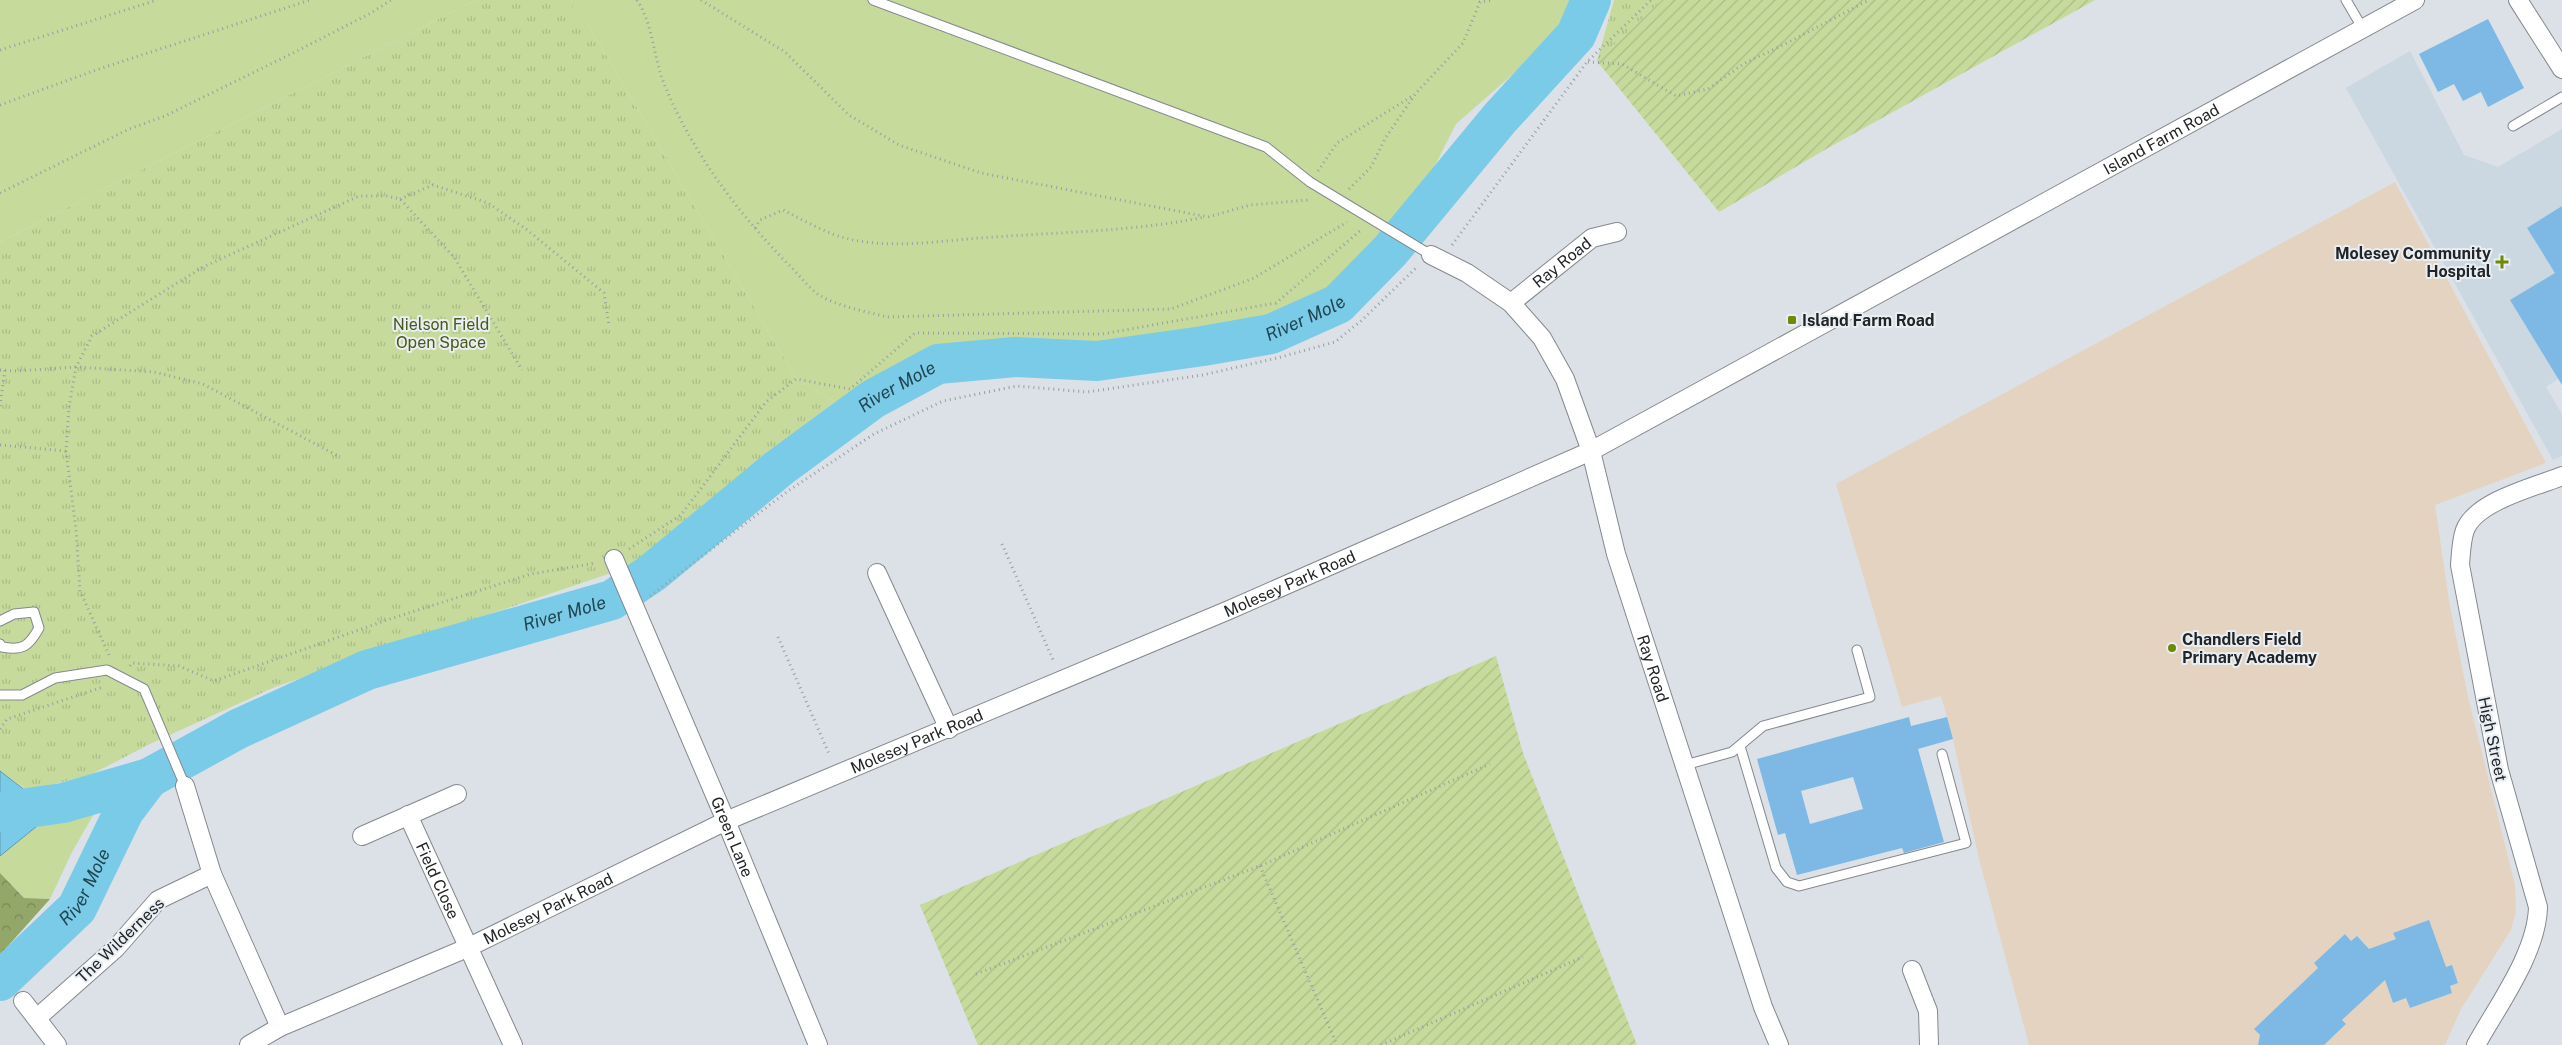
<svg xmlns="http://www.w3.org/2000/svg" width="2562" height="1045" font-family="'Public Sans',sans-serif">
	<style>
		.built { fill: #cbd7e1 }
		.education { fill: #e5d3c2; fill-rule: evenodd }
		.grass { fill: #c6db9b }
		.forest { fill: url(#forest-crowns) }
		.park { fill: url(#park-tufts) }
		.garden { fill: url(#garden-furrows) }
		.water { fill: #7acbe7; stroke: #6099ad }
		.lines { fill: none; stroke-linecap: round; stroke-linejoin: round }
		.river { stroke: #7acbe7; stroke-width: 40 }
		.building { fill: #7db9e4; fill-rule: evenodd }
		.service-casing { stroke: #84898e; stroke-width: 11 }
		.minor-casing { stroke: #84898e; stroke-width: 20 }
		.path { stroke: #999ea2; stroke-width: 3; stroke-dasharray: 1 4; stroke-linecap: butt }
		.service { stroke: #fff; stroke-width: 9 }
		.minor { stroke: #fff; stroke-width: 18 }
		.poi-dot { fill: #6d8a02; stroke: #e8eef3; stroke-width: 2 }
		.labels { text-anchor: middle; stroke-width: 4; stroke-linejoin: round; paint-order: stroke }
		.street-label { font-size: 16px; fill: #222426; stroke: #e8eef3 }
		.poi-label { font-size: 16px; font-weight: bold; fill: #222426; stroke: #e8eef3; text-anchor: start }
		.park-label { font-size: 16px; fill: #485a15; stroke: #e8eef3 }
		.water-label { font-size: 18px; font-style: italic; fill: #214653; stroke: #e8eef3 }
	</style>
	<defs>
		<pattern id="forest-crowns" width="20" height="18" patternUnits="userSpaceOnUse" patternTransform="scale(1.25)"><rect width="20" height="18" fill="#93a769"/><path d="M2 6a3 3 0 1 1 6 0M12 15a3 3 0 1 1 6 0" fill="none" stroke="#788856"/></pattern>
		<pattern id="park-tufts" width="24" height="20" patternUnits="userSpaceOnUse" patternTransform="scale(1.25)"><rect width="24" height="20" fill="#c6db9b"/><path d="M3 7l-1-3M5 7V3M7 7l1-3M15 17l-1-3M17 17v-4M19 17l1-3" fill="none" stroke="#aabc85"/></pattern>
		<pattern id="garden-furrows" width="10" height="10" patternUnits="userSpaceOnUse" patternTransform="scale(1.25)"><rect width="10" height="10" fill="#c6db9b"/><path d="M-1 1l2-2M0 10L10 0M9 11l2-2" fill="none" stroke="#aabc85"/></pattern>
	</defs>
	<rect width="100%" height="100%" fill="#dbe1e6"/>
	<!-- built -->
	<path class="built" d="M2410,51L2464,155L2498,167L2562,129V206L2527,228L2544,256L2562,245L2558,379L2546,387L2562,414V456L2553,460L2346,88Z"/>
	<!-- education -->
	<path class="education" d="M2395,182L2546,463L2435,505L2449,601L2468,697L2515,885L2516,912L2511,930L2461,1009L2445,1045H2324L2339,1017L2357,936L2351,941L2345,934L2314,963L2318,968L2254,1029L2260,1035L2258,1045H2029L1979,859L1953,739L1941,696L1902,707L1836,484ZM2393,933L2446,967L2452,965L2458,983L2450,986L2452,993L2410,1008L2406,998L2393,1003L2388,989L2412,981L2384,944L2396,939Z"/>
	<!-- grass -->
	<g class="grass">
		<path d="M0,0H476L0,242Z"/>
		<path d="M571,0H1576L1571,17L1552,40L1456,124L1422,191L1369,249L1333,285L1282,312L1216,330L1110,347L994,339L945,354L902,362L848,409L796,379L589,26L575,16Z"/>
		<path d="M95,812L72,852L50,899L24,898L0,873V856L47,818Z"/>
	</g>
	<!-- forest -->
	<path class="forest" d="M0,873L24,898L50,899L0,955Z"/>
	<!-- park -->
	<g class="park">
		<path d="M476,0H571L575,15L589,26L796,379L848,409L752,474L642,558L617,571L275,687L152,743L92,774L28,791L0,771V242Z"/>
		<path d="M1614,0H1662L1597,61Z"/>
	</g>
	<!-- garden -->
	<g class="garden">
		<path d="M1662,0H2095L1828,148L1719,212L1597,61Z"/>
		<path d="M1496,656L1523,753L1637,1045H978L920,905Z"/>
	</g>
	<!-- water -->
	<path class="water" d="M0,771L44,805L47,818L0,856Z"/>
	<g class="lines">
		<!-- river -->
		<g class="river">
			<path id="s1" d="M0,812L63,803L149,778L238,729L367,670L612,600L652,573L779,468L873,399L938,364L1015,357L1097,361L1203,346L1271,334L1338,304L1390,251L1500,118L1576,35L1591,0"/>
			<path id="s2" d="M0,981L77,908L124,811L149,778"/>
		</g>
	</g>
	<!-- building -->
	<g class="building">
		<path d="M2488,19L2524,88L2488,107L2481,92L2463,101L2454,84L2438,92L2419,54Z"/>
		<path d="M2562,206V385L2510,300L2555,273L2527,228Z"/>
		<path d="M1909,717L1911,726L1947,717L1953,739L1918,749L1944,842L1904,853L1902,848L1797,875L1785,833L1778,835L1757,759ZM1853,777L1863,809L1810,824L1801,791Z"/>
		<path d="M2429,920L2446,967L2452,965L2458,983L2450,986L2452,993L2410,1008L2406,998L2393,1003L2385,980L2342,1020L2346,1024L2324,1045H2258L2260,1035L2254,1029L2318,968L2314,963L2345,934L2351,941L2357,936L2369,949L2396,939L2393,933Z"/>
	</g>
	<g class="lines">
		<defs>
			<g id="service">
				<path d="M873,0L1266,147L1310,182L1431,255"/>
				<path d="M2346,0L2363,29"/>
				<path d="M2513,126L2562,97"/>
				<path d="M0,621L14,614L34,612L39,628C29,646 23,651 2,647L0,644"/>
				<path d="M0,695H22L55,678L107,670L144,689L185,786"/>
				<path d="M1740,746L1776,868L1787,882L1799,886L1966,843L1942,754"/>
				<path d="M1685,765L1732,752L1763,726L1870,697L1857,650"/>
			</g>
			<g id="minor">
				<path d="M2518,0L2562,69"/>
				<path id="s3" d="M1431,255L1467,273L1511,303L1542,338L1565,379L1591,451L1616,554L1763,1007L1779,1045"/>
				<path id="s4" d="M1511,303L1592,238L1617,232"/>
				<path id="s5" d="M614,559L726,821L818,1045"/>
				<path d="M877,573L949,729"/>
				<path d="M185,786L212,874L280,1027"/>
				<path id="s6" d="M408,815L513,1045"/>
				<path d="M362,836L457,794"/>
				<path d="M1912,970L1928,1011L1929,1045"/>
				<path d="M23,1001L57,1045"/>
				<path d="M37,1018L116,948L158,900L212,874"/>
				<path id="s7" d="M249,1045L280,1027L467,948L726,821L1229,610L1591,451L2415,0"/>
				<path d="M2476,1045C2498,1005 2537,953 2538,907L2499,770L2460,565C2461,554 2461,541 2465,530C2476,501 2535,487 2562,476"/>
			</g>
		</defs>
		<!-- service casing -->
		<use href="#service" class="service-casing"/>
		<!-- minor casing -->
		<use href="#minor" class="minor-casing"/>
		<!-- path -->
		<g class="path">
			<path d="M637,0C654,26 653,58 665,86C693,154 740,216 792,268C800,276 809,288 819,295C839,307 865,311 887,317L1171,309L1254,278L1347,222"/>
			<path d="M701,0L785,52L849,115L899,145L981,173L1208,217L1250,205L1308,200"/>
			<path d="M0,50L157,0"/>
			<path d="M1588,62L1622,64L1676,96L1708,89L1745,63L1785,44L1869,0"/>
			<path d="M0,105L96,70L310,0"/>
			<path d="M1318,171L1337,143L1414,95"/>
			<path d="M1349,189L1371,167L1386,137L1416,93L1463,43L1480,2L1494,0"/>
			<path d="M0,193L129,129L165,116L293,53L371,13L391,0"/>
			<path d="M400,199L433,185L488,203L526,229L604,293L609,326"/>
			<path d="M755,228L760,220L783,210C804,220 826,234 849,239C893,249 937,241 981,238C1056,232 1131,232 1205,217"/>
			<path d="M1452,245L1587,62L1651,0"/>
			<path d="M0,370L17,371L76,367L154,372L203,384L338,456"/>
			<path d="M0,406L5,370"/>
			<path d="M0,445L66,451"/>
			<path d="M1002,544L1054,662"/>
			<path d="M629,549L681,515L766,402L796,379L850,389L915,333L1102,334L1276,303L1361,230"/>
			<path d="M650,596L788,491L874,434L943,401L1017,386L1087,392L1203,375L1277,358L1335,342L1361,321L1417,267"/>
			<path d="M778,637L830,756"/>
			<path d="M109,655L80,591L76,529L66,451L69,407L76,367L92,336L203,267L359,196H387L400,199L454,257L522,370"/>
			<path d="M130,666L132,663L179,666L214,681L390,619L531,574L596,563"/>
			<path d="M0,729L7,719L103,687"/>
			<path d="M1260,866L1337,1045"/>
			<path d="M976,974L1260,866L1490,764"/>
			<path d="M1381,1045L1583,957"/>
		</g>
		<!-- service -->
		<use href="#service" class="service"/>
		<!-- minor -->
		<use href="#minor" class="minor"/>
	</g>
	<!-- markers -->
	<g class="poi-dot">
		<path d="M2499.5 254.5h5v5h5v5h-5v5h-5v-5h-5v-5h5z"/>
		<rect x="1787" y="315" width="10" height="10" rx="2.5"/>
		<circle cx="2172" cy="648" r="5"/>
	</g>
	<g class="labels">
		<!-- street labels -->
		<g class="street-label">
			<text dy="6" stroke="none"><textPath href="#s7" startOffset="2118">Island Farm Road</textPath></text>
			<text dy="6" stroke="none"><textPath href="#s4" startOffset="65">Ray Road</textPath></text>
			<text dy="6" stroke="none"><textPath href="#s7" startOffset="1139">Molesey Park Road</textPath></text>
			<text dy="6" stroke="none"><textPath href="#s3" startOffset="490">Ray Road</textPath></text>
			<text transform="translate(2493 739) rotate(78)" y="6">High Street</text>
			<text dy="6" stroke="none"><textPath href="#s7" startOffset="734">Molesey Park Road</textPath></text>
			<text dy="6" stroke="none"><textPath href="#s5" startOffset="302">Green Lane</textPath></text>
			<text dy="6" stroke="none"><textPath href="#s6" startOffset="72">Field Close</textPath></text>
			<text dy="6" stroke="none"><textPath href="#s7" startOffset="329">Molesey Park Road</textPath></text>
			<text transform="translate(120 940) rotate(-44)" y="6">The Wilderness</text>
		</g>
		<!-- poi labels -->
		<g class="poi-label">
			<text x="2491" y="259" text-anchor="end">Molesey Community<tspan x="2491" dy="18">Hospital</tspan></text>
			<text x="1802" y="326">Island Farm Road</text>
			<text x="2182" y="645">Chandlers Field<tspan x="2182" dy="18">Primary Academy</tspan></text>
		</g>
		<!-- park labels -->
		<g class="park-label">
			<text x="441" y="330">Nielson Field<tspan x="441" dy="18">Open Space</tspan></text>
		</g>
		<!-- water labels -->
		<g class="water-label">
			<text dy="6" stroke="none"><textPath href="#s1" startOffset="1428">River Mole</textPath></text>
			<text dy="6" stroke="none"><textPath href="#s1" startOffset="1008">River Mole</textPath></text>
			<text dy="6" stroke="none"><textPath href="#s1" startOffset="602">River Mole</textPath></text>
			<text dy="6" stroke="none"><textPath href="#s2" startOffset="128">River Mole</textPath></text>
		</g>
	</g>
</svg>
